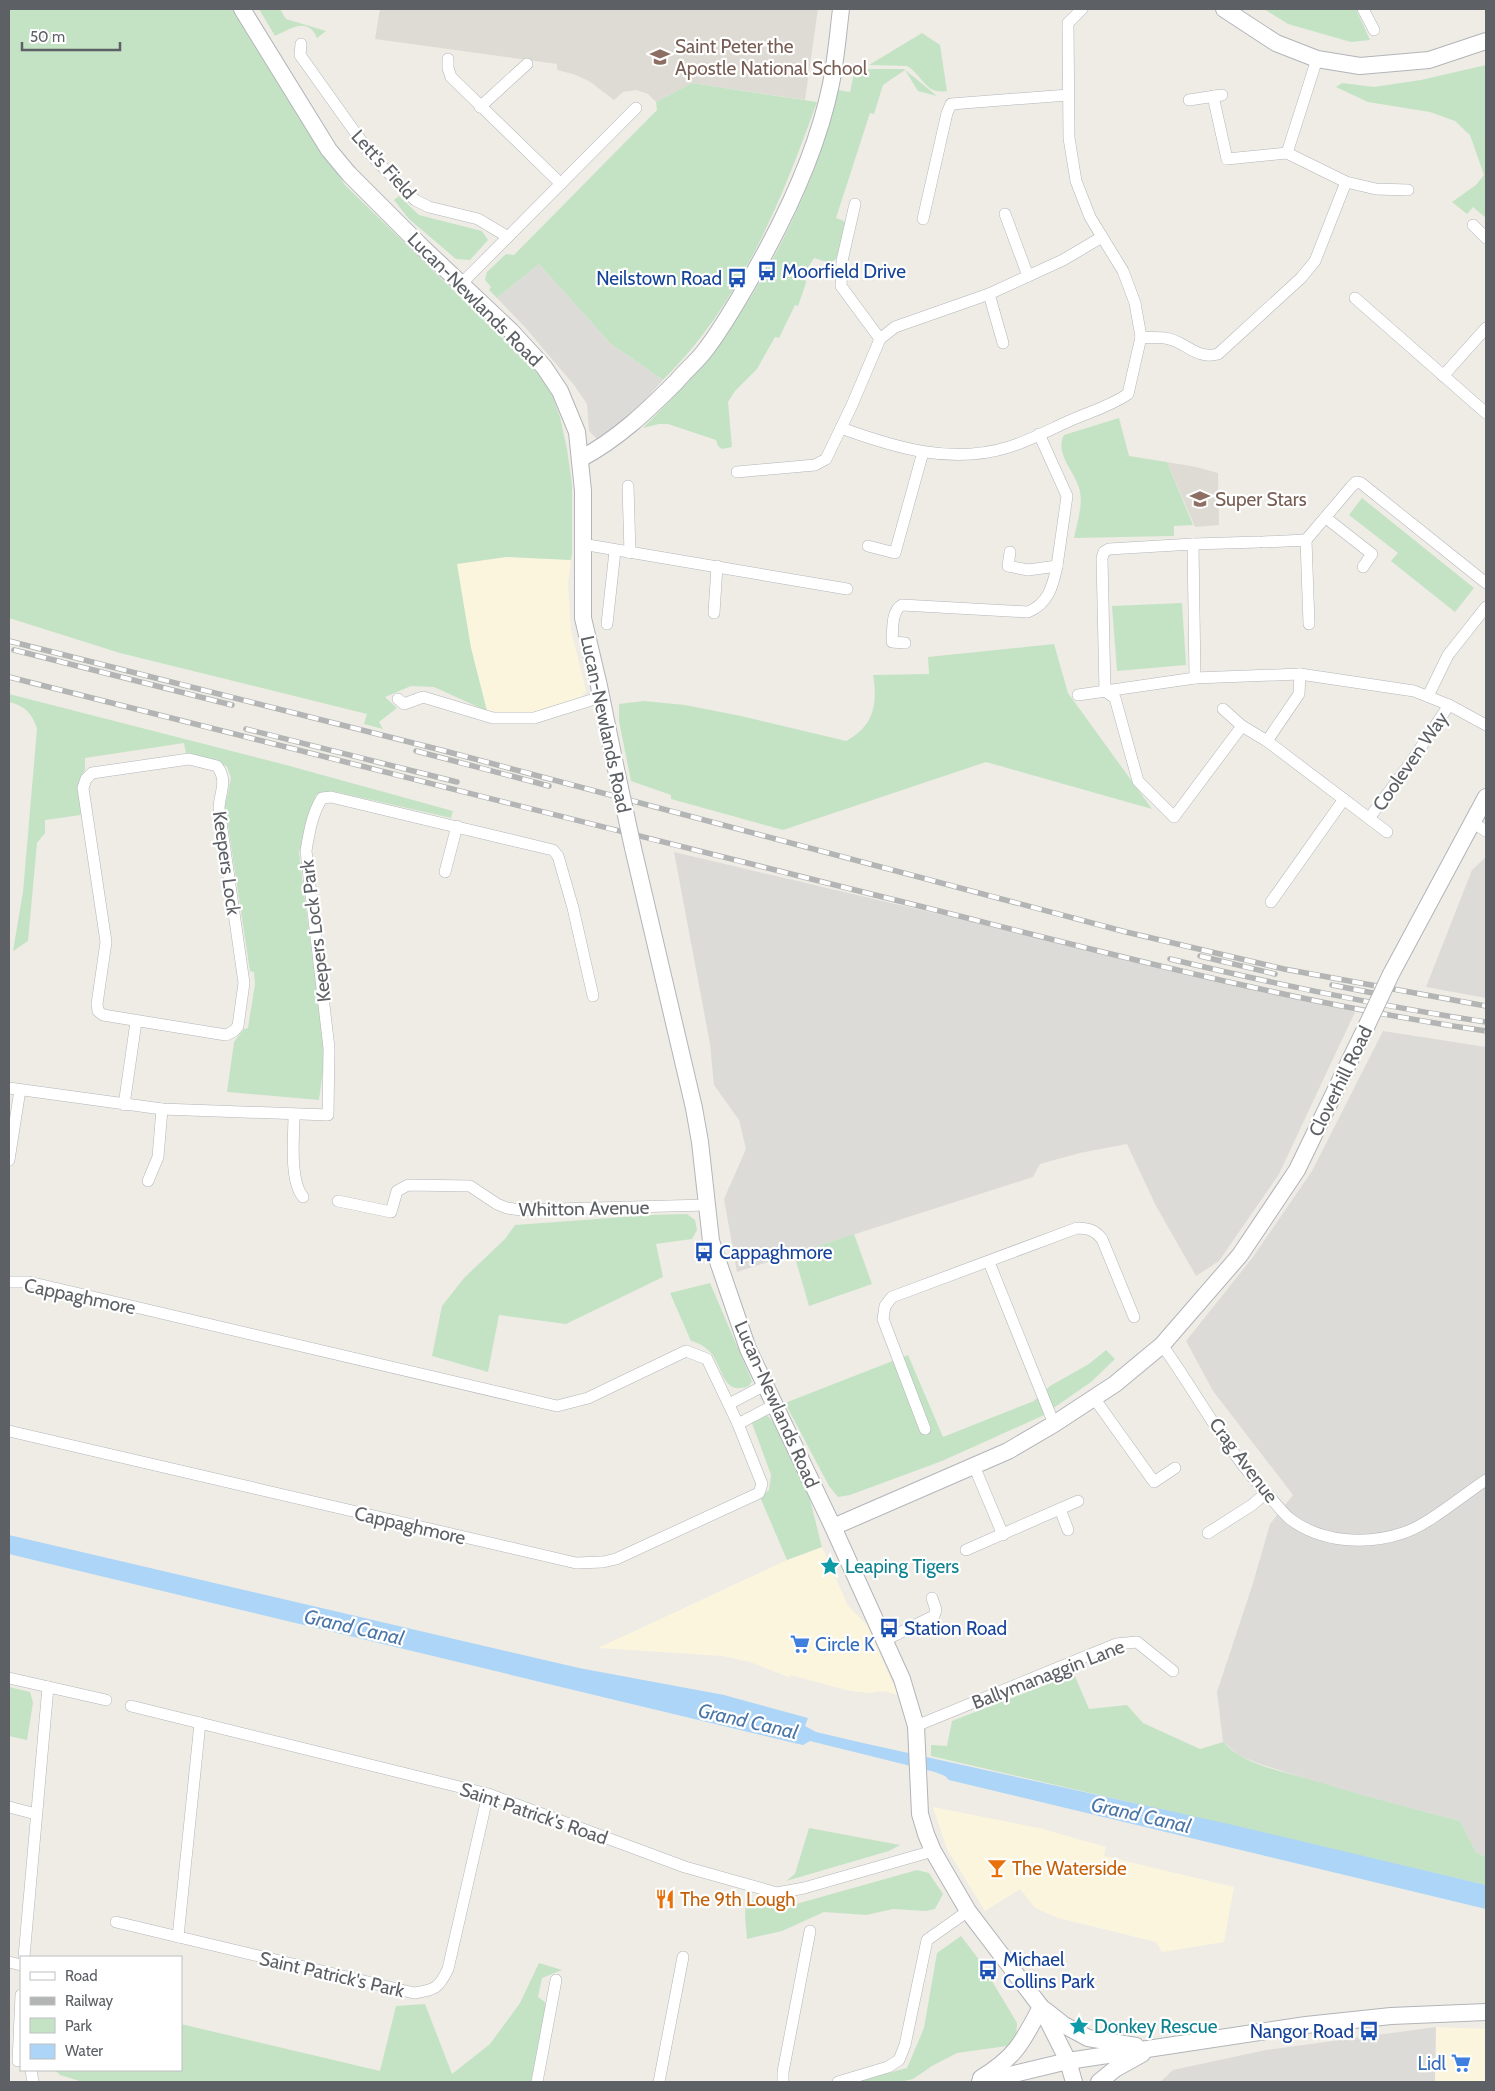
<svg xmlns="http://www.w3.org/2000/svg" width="1495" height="2091" font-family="Cabin,sans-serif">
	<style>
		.commercial { fill: #fbf5de }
		.industrial { fill: #dddbd7 }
		.education { fill: #dedbd4 }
		.green { fill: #c4e3c5 }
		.water { fill: #acd5f7 }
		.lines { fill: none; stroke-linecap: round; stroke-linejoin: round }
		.street-casing { stroke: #b3b5b9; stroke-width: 12 }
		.secondary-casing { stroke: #b2b4b9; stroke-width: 18 }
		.street { stroke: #fff; stroke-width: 11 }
		.secondary { stroke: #fff; stroke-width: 16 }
		.rail-casing { stroke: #b3b4b4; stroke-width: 5.5 }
		.rail { stroke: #fff; stroke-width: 4; stroke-dasharray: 11; stroke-linecap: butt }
		.secondary-bridge-casing { stroke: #b2b4b9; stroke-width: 18; stroke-linecap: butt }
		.secondary-bridge { stroke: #fff; stroke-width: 16 }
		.labels { text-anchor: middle; stroke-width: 4.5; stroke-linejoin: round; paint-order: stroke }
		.education-label { font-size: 19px; fill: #785e54; stroke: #fff; text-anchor: start }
		.street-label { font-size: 19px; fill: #5d6064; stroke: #fff }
		.transit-label { font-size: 19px; fill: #164399; stroke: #fff; text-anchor: start }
		.culture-label { font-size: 19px; fill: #0d838f; stroke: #fff; text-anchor: start }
		.shop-label { font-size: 19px; fill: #366cbe; stroke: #fff; text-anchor: start }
		.food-label { font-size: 19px; fill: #c56008; stroke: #fff; text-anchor: start }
		.water-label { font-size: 20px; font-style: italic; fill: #4b76a8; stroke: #fff }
	</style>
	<rect width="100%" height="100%" fill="#eeece5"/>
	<!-- commercial -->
	<g class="commercial">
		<path d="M506,557L571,560L568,584L571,630L586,691L581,698L541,711L524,714L487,711L471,648L456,564Z"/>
		<path d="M822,1547L848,1606L867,1625L898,1695L884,1691L869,1693L850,1691L790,1675L791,1678L750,1662L722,1656L598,1648L787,1560Z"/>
		<path d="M933,1807L1039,1828L1106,1847L1104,1856L1234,1887L1224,1942L1162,1952L1156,1942L1058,1918L1035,1908L1020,1889L985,1911L947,1849Z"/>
		<path d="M1436,2027L1486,2029V2082H1435Z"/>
	</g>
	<!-- industrial -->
	<g class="industrial">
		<path d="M539,264L611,344L663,380L627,420L598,440L589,431L587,404L574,385L524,326L497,298Z"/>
		<path d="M674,852L1355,1012L1279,1174L1219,1261L1196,1276L1156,1206L1127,1144L1080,1153L1040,1164L1033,1177L737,1272L724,1199L746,1149L739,1120L714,1085L710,1044Z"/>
		<path d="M1486,857V998L1426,987L1472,870Z"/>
		<path d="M1383,1031L1486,1047V1857L1476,1852L1460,1821L1343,1790L1260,1764L1240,1756L1223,1742L1217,1692L1253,1583L1270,1524L1293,1495L1213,1391L1186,1341L1253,1257L1312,1171Z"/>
		<path d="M1436,2027L1435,2082H1160L1173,2070L1266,2050Z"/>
	</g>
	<!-- education -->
	<g class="education">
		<path d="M380,9H818L805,100L692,83L656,102L648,94L636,90L623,92L614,100L589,81L573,74L557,70V64L375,39Z"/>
		<path d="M1167,462L1196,467L1218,473L1219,525L1195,527Z"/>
	</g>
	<!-- green -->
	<g class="green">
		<path d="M9,9H233L276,80L345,185L517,352L540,376L552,395L560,417L567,449L572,484V553L571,560L506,557L457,564L471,648L487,711L434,687L411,686L385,697L397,708L379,722L383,729L364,724L367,714L120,653L9,618Z"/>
		<path d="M259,9H280L286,19L326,31L317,38C308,16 290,29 275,36Z"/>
		<path d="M1264,9H1356L1370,40L1351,42L1288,24Z"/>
		<path d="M922,33L940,45L947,91C925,95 923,75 907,66L869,65Z"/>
		<path d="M1486,65V218L1473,207L1467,214L1452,202L1476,185L1484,175L1470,135L1455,121L1430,112L1368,102L1336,87L1342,83L1374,87L1421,80Z"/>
		<path d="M855,69H904L937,96L918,91L905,70L883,85L874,114L870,113L836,218L844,221L847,227L836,259L830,263L814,258L807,269L799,273L798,276L805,279L806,283L798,306L795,305L779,338L775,337L757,369L735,391L728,402L732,447L722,449L718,446L716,440L668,424H659L643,428C668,403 693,378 715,350C770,275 818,181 838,90L850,92Z"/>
		<path d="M692,83L817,102C781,202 740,304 663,380L611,344L539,264L497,298L489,290L491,287L485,280L487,272L506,254L514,255L657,110L656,102Z"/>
		<path d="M399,196L419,215L482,231L488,240L470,260L456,259L409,219L394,200Z"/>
		<path d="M1119,418L1129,456L1167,462L1193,525L1174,526V536L1074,538C1077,523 1084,503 1079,488C1074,470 1054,453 1064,435Z"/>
		<path d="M1362,498L1474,588L1455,612L1391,561L1398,553L1349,515Z"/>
		<path d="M1182,603L1186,665L1117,671L1112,606Z"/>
		<path d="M1054,644L1068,693L1152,809L986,762L783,830L671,799V795L631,781L619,721V704L644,701L685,705L741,716L846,741C874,726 878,704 873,675L929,674L928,657Z"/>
		<path d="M9,694L286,765L453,811L451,818L332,791L316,795L299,853L325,1056L319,1100L227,1092L234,1042L244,1029L248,1028L255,984L254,972L250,971L225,806L231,778L227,767L216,760L186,753L184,743L85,758V770L80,778L78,787L81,815L45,820V833L37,843L28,941L13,951L23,892L37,729C33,714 24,705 9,702Z"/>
		<path d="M687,1214L695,1220L697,1230L692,1239L656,1244L663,1277L566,1324L499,1315L488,1372L432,1356L442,1306L464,1278L505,1239L515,1225L651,1215Z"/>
		<path d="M854,1234L872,1284L809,1306L794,1254Z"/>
		<path d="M710,1283L752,1381L749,1386C722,1396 724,1369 711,1353C706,1347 699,1343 691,1341L670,1293Z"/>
		<path d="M1106,1350L1115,1359L1091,1382L1042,1416L942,1461L850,1495L838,1497L829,1486L785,1403L908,1355L943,1437L1034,1401L1050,1386L1089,1364Z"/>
		<path d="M767,1415L773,1422L809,1496L822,1547L787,1560L760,1497L769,1490L771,1475L752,1423L755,1418Z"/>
		<path d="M1074,1674L1089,1709L1127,1705L1143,1723L1200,1749L1223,1742C1243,1764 1277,1770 1305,1778C1356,1794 1408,1807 1460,1821L1476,1852L1486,1857V1885L931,1756V1745L947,1746L952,1721Z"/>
		<path d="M9,1687L30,1692L33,1703L27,1740L9,1736Z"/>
		<path d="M809,1828L900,1845L889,1851L786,1881L795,1874Z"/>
		<path d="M917,1870L929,1873L943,1894L935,1909L926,1911L893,1909L866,1915L824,1912L782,1931L747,1939L745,1915L746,1899L779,1906H789Z"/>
		<path d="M961,1936L980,1961L1017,2023L1016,2039L1007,2046L957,2053L932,2066L913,2079L899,2082H853L907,2068L924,2028L937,1953Z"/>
		<path d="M539,1963L562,1970L542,1978L538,1997L545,2002V2010L531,2082H83L60,2075L55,2070H181V2024L380,2071L396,2006L425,2004L452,2074L490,2044L520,2003Z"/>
	</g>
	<!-- water -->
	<path class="water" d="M9,1535L579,1668L724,1695L808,1718L805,1726L816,1732L863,1743L1233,1825L1486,1885V1909L949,1780L945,1776L935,1772L810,1741L803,1745L794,1743L9,1554Z"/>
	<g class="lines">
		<defs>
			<g id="street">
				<path d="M1363,9L1374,30"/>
				<path d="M301,44L300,55L372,156L415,200L429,207L478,219L508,237"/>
				<path d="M448,59V68L451,77L561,184"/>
				<path d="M1213,96L1227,159L1287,153L1346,182L1376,189L1408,190"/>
				<path d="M1189,100L1222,95"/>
				<path d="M480,107L527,64"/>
				<path d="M1287,153L1317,59"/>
				<path d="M855,204L842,261L841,286L880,339"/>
				<path d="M1005,214L1028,276"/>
				<path d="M923,219L947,113L951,104L1068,95"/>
				<path d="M1473,225L1486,238"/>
				<path d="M462,283L636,108"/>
				<path d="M989,294L1003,343"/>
				<path d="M1355,298L1486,413"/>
				<path d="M1141,337C1149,338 1158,337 1165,338C1186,341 1195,360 1218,354L1301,278L1315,261L1346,182"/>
				<path d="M1443,376L1486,328"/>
				<path d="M841,428C896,448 952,465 1009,447C1029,441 1049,430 1069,421C1089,412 1109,407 1128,394L1141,337L1135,303L1123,271L1090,217L1076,181L1069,138L1068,23L1082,9"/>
				<path d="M737,472L815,465L826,459L852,405L880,339L895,327L989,294L1063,260L1102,237"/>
				<path d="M628,486L630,553"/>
				<path d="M1326,518L1372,554L1363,567"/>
				<path d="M1306,540L1351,487L1356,482L1361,483L1486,583"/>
				<path d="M1263,542L1306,540L1309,624"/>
				<path d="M582,544L847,589"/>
				<path d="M1193,544L1259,542"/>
				<path d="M868,546L895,553L923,452"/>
				<path d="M1010,552L1008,566L1028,570L1057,566L1067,496L1039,434"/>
				<path d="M714,613L717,566"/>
				<path d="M607,624L615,551"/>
				<path d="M905,643L892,642C893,630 891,611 902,605L1028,612C1048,604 1053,586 1057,566"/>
				<path d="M1300,674L1299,694L1267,741L1387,832"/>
				<path d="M1195,678L1193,544L1109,549L1104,552L1102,558L1105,691L1115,698L1138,781L1174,817L1242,726"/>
				<path d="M1078,695L1195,678L1300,674L1414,691L1449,705L1486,725"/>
				<path d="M1428,696L1448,655L1486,607"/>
				<path d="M398,699L404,704L423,697L493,718H534L601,697"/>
				<path d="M1223,709L1242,726L1267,741"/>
				<path d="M189,759L217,766C228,781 220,791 219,808L244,983L238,1026L234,1031L226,1035L103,1015L98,1011L97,1004L106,942L83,788L86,779L92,773Z"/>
				<path d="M1370,817L1409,765L1449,705"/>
				<path d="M1472,822L1486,831"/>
				<path d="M445,872L457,826"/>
				<path d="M1271,902L1344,799"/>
				<path d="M9,1088L162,1109L328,1115L329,1048L306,851C309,833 312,814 322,798L331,797L553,850L558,856L573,908L593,996"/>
				<path d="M124,1105L136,1022"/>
				<path d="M294,1115C294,1136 289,1180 303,1197"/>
				<path d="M9,1160L20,1090"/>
				<path d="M148,1181L158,1157L162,1109"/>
				<path d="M338,1201L391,1212L397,1191L408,1185L470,1186L497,1204L507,1208L521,1210L706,1205"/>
				<path d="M989,1262L1054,1424"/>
				<path d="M9,1282H29L557,1406L588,1398L686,1351L707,1359L738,1424L762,1484L759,1493L616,1559L603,1562L576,1563L9,1431"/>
				<path d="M1162,1345C1198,1395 1227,1452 1270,1497C1276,1504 1283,1513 1290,1519C1322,1543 1367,1545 1403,1533C1428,1525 1463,1495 1486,1480"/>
				<path d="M1094,1398L1154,1482L1175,1468"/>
				<path d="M729,1404L765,1385"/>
				<path d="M738,1424L774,1405"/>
				<path d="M925,1429L883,1319L885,1306L892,1297L1077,1228C1088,1228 1095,1230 1102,1239L1134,1317"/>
				<path d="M974,1466L1003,1535"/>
				<path d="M1060,1509L1068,1530"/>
				<path d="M1208,1533L1252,1505L1266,1493"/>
				<path d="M966,1550L1078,1501"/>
				<path d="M885,1640L934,1616L936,1610L932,1598"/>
				<path d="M9,1678L106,1700"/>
				<path d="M131,1706L488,1794L685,1867L777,1893L804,1888L933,1851"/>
				<path d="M916,1726L1116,1644L1137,1642L1173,1671"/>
				<path d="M9,1807L36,1814"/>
				<path d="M116,1922L414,1993C435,1990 439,1988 448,1969L488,1794"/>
				<path d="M178,1937L200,1723"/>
				<path d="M24,1957L48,1687"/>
				<path d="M9,1962L21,1965"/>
				<path d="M18,2061L21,1995"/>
				<path d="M31,2070L33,2082"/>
				<path d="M537,2082L556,1980"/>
				<path d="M659,2082L683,1957"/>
				<path d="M783,2082V2072L810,1931"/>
				<path d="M838,2082L888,2067L899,2060L905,2045L927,1940L968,1911"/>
			</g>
			<g id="secondary">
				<path d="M242,9L329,150L349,174L422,247L511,331L544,367L560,391L577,432L583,491V618L599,686L617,774"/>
				<path d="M1224,9L1276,43L1317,59L1360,66L1429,60L1486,41"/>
				<path d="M580,459C618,439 647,411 677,381C685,371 695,363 703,353C722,329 737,302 752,276C786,217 817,152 831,84C836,59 838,34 841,9"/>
				<path d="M633,848L694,1108L700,1142L711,1241L748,1349L833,1527L902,1679L916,1726L920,1814L926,1834L933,1851L968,1911L1041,2007L1068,2061L1074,2082"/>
				<path d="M1391,974L1486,797"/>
				<path d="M833,1527L1008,1451L1054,1424L1115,1384L1162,1345L1240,1255L1297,1170L1367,1025"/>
				<path d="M1045,2010L1064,2025L1088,2038L1136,2046"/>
				<path d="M981,2078C1016,2057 1023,2041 1041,2007"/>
				<path d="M980,2082L1068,2061L1306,2025L1391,2016L1486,2012"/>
				<path d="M1099,2082L1115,2069L1142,2054"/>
			</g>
		</defs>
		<!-- street casing -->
		<use href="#street" class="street-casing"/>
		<!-- secondary casing -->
		<use href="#secondary" class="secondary-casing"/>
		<!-- street -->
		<use href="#street" class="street"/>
		<!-- secondary -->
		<use href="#secondary" class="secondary"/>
		<defs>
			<g id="rail">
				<path d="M9,641L441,750L1126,932L1284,969L1486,1006"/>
				<path d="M14,650L232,705"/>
				<path d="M9,677C298,750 586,823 875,895C1078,945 1280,1001 1486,1031"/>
				<path d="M246,729L457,782"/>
				<path d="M416,751L549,786"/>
				<path d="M1200,956L1275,974"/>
				<path d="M1170,959C1275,984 1380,1006 1486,1022"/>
				<path d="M1332,985L1378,994"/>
			</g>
		</defs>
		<!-- rail casing -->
		<use href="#rail" class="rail-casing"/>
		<!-- rail -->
		<use href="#rail" class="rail"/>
		<defs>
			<g id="secondary-bridge">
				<path d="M617,774L633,848"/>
				<path d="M1367,1025L1391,974"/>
			</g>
		</defs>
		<!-- secondary-bridge casing -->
		<use href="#secondary-bridge" class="secondary-bridge-casing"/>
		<!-- secondary-bridge -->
		<use href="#secondary-bridge" class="secondary-bridge"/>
	</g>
	<!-- icons -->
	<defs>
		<symbol id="school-bare" viewBox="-9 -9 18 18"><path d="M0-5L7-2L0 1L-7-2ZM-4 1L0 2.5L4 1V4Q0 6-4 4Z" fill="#8d6e63" stroke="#fff" stroke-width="2.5" paint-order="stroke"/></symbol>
		<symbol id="bus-bare" viewBox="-9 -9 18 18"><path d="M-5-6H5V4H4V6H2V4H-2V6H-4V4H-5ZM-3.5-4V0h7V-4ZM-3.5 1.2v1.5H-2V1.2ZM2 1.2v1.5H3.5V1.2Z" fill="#1a4fb4" stroke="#fff" stroke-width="2.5" paint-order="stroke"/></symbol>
		<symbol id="sight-bare" viewBox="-9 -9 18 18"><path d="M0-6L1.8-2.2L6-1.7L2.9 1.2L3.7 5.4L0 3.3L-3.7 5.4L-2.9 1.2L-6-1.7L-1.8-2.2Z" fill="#0f9aa8" stroke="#fff" stroke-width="2.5" paint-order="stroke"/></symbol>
		<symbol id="supermarket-bare" viewBox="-9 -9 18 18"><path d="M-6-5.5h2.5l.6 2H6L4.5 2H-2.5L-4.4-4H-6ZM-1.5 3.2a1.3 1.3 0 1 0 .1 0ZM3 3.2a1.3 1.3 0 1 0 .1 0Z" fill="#3f7fe0" stroke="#fff" stroke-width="2.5" paint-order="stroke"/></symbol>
		<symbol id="bar-bare" viewBox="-9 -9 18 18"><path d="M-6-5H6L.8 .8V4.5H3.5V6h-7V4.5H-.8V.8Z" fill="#e8710a" stroke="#fff" stroke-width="2.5" paint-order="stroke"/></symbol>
		<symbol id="restaurant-bare" viewBox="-9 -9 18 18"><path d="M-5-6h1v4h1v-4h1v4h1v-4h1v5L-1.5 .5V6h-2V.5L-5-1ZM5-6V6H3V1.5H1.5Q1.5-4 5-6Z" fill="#e8710a" stroke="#fff" stroke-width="2.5" paint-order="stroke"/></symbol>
	</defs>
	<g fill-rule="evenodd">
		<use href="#school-bare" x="646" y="43" width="28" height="28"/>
		<use href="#bus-bare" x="753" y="257" width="28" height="28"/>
		<use href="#bus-bare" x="723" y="264" width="28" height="28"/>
		<use href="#school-bare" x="1186" y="485" width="28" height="28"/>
		<use href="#bus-bare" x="690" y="1238" width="28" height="28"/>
		<use href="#sight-bare" x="816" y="1552" width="28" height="28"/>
		<use href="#bus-bare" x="875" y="1614" width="28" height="28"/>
		<use href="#supermarket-bare" x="786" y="1630" width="28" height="28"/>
		<use href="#bar-bare" x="983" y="1854" width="28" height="28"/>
		<use href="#restaurant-bare" x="651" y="1885" width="28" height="28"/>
		<use href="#bus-bare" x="974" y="1956" width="28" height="28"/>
		<use href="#sight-bare" x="1065" y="2012" width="28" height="28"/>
		<use href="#bus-bare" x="1355" y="2017" width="28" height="28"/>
		<use href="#supermarket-bare" x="1447" y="2049" width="28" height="28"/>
	</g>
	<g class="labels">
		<!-- education labels -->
		<g class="education-label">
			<text x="675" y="53">Saint Peter the<tspan x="675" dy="22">Apostle National School</tspan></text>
			<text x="1215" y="506">Super Stars</text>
		</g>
		<!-- street labels -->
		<g class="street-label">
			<text transform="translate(384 164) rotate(48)" y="7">Lett's Field</text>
			<text transform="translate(475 299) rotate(45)" y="7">Lucan-Newlands Road</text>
			<text transform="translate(606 724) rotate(78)" y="7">Lucan-Newlands Road</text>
			<text transform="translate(1410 761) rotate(-55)" y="7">Cooleven Way</text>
			<text transform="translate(227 863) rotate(82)" y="7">Keepers Lock</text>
			<text transform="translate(315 931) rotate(-97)" y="7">Keepers Lock Park</text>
			<text transform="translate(1340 1081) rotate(-64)" y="7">Cloverhill Road</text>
			<text transform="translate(584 1208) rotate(-1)" y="7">Whitton Avenue</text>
			<text transform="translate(80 1296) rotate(12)" y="7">Cappaghmore</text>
			<text transform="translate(777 1404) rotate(66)" y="7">Lucan-Newlands Road</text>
			<text transform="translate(1244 1460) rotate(53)" y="7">Crag Avenue</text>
			<text transform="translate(410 1525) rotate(13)" y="7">Cappaghmore</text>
			<text transform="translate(1048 1674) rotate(-21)" y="7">Ballymanaggin Lane</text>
			<text transform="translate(534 1813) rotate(19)" y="7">Saint Patrick's Road</text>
			<text transform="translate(332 1974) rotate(13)" y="7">Saint Patrick's Park</text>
		</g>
		<!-- transit labels -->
		<g class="transit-label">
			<text x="782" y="278">Moorfield Drive</text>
			<text x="722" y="285" text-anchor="end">Neilstown Road</text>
			<text x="719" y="1259">Cappaghmore</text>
			<text x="904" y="1635">Station Road</text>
			<text x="1003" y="1966">Michael<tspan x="1003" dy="22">Collins Park</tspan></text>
			<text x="1354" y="2038" text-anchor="end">Nangor Road</text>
		</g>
		<!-- culture labels -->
		<g class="culture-label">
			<text x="845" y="1573">Leaping Tigers</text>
			<text x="1094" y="2033">Donkey Rescue</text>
		</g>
		<!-- shop labels -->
		<g class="shop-label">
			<text x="815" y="1651">Circle K</text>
			<text x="1446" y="2070" text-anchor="end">Lidl</text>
		</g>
		<!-- food labels -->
		<g class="food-label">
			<text x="1012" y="1875">The Waterside</text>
			<text x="680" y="1906">The 9th Lough</text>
		</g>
		<!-- water labels -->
		<g class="water-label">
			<text transform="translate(354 1627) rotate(13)" y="7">Grand Canal</text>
			<text transform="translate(748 1721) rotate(13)" y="7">Grand Canal</text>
			<text transform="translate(1141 1815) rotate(13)" y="7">Grand Canal</text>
		</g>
	</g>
	<!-- border -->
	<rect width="1495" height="2091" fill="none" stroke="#5d6064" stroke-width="20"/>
	<!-- legend -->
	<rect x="20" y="1956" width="162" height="115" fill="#ffffff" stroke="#bebfc1"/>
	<rect x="30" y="1972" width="25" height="8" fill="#ffffff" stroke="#bebfc1"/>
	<text x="65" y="1981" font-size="15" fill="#5d6064">Road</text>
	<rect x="30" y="1997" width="25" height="8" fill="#b3b4b4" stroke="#bebfc1"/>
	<text x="65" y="2006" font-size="15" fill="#5d6064">Railway</text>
	<rect x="30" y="2018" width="25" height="15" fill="#c4e3c5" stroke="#bebfc1"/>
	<text x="65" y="2031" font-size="15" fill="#5d6064">Park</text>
	<rect x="30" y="2044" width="25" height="15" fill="#acd5f7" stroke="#bebfc1"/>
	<text x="65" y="2056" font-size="15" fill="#5d6064">Water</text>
	<!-- scale -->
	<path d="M22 42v8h98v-8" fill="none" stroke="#5d6064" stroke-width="2.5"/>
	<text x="30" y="42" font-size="15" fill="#5d6064" stroke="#ffffff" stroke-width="4" paint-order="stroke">50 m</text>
</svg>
